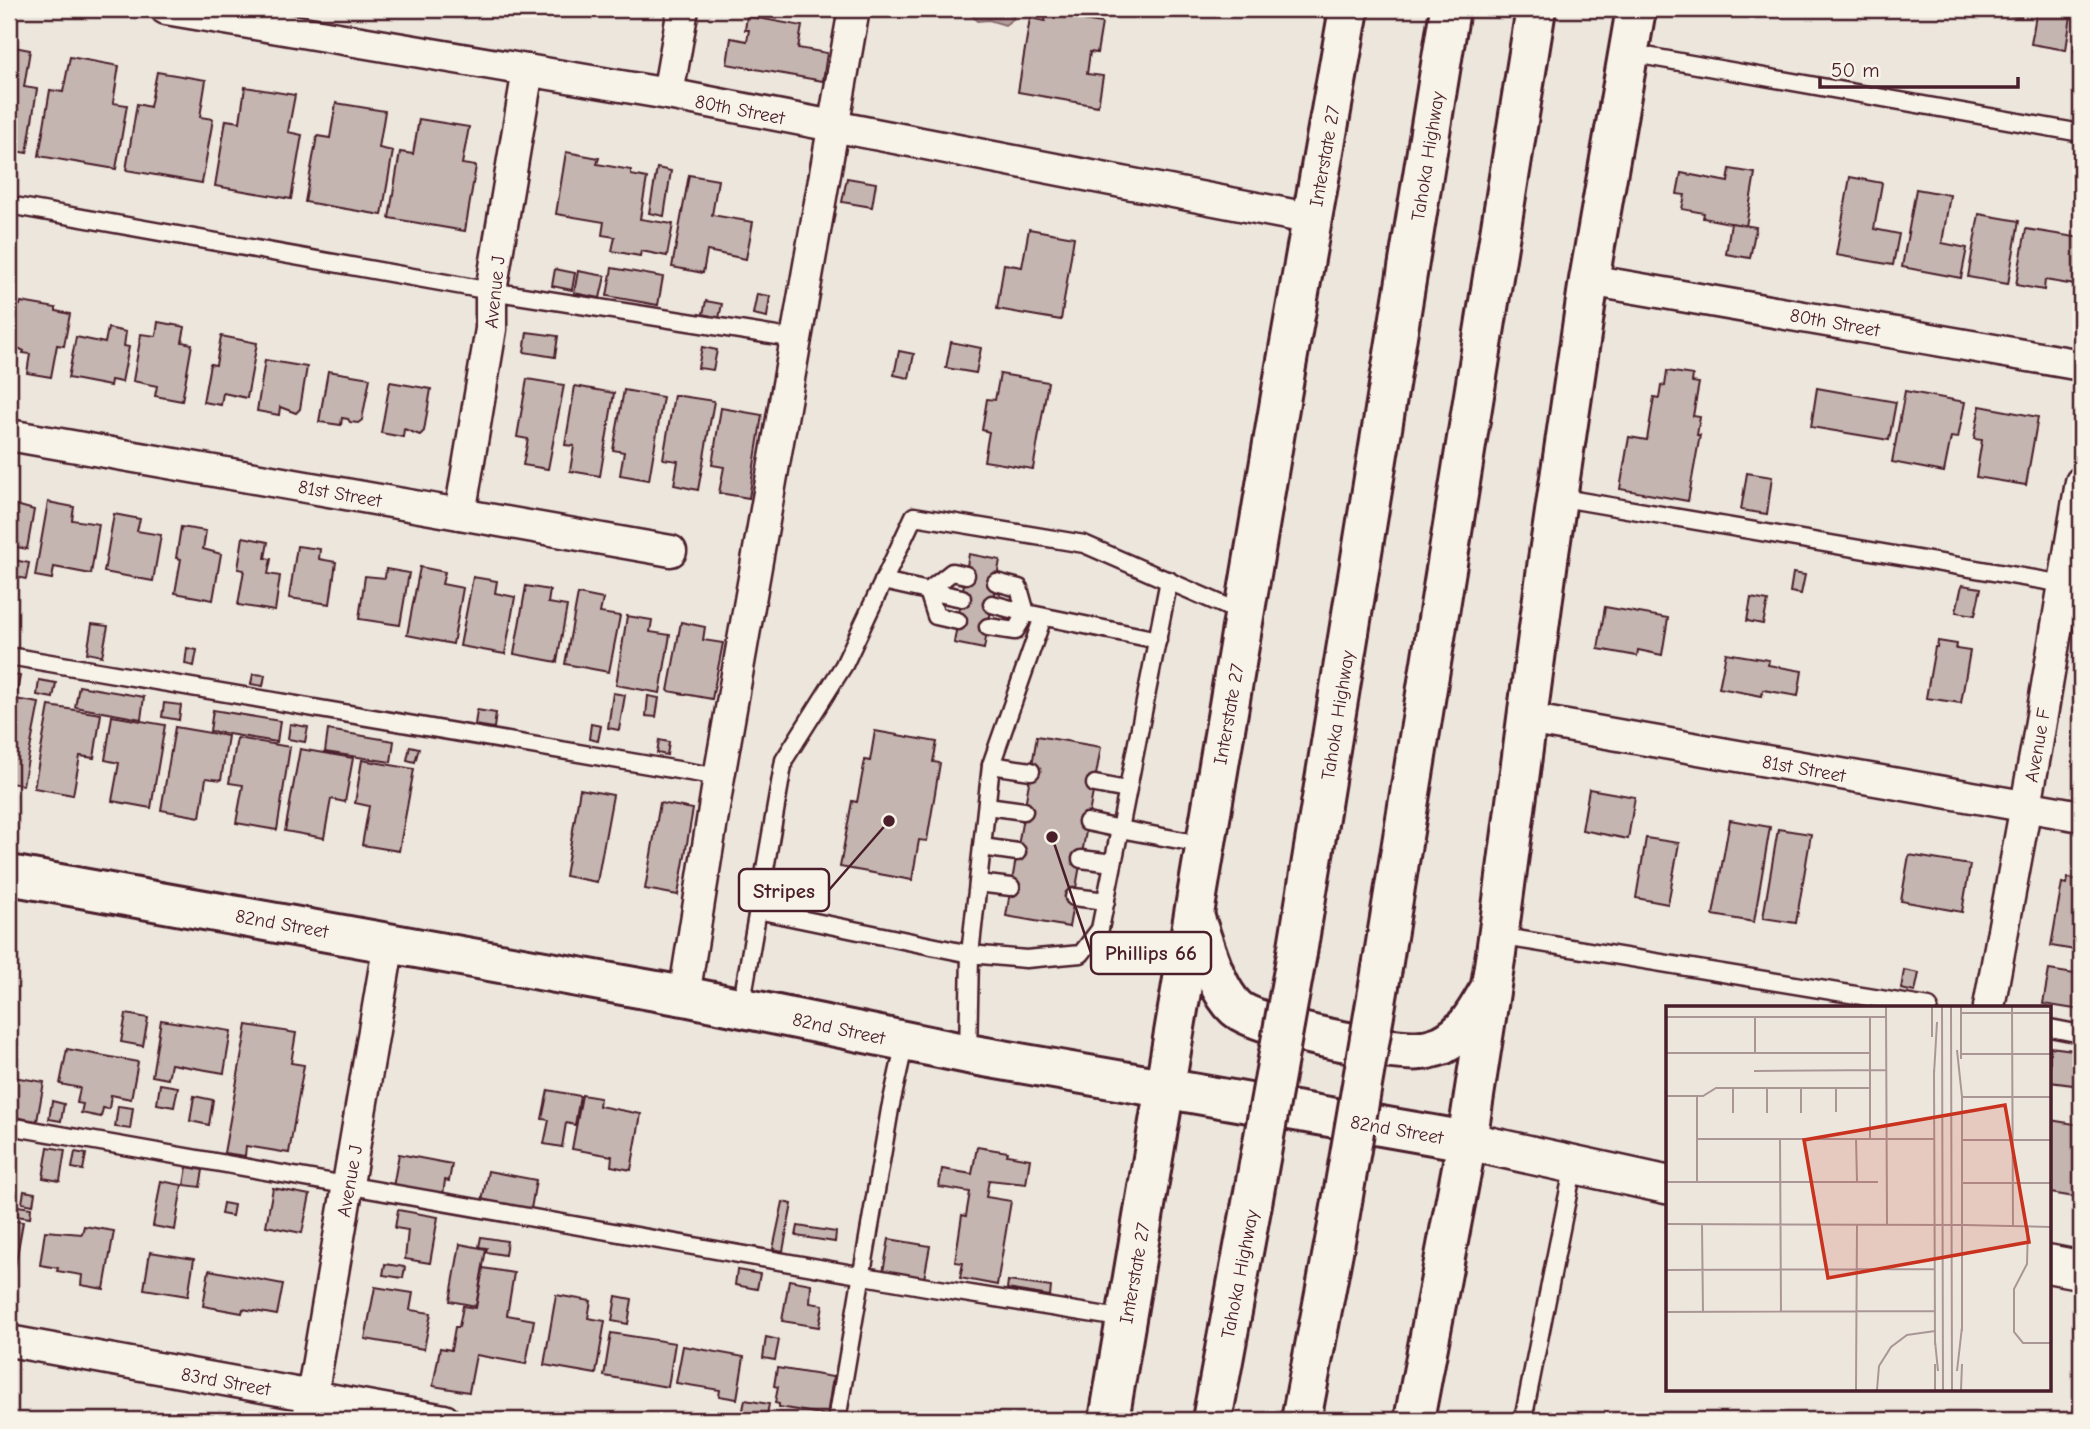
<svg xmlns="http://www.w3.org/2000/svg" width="2090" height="1429" font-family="'Comic Neue',sans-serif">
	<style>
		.water { fill: #b39f9d; stroke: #896c6f; stroke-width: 2 }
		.building { fill: #c4b5b0; stroke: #4a1f2b; stroke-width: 2 }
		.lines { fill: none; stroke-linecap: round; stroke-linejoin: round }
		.service-casing { stroke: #4a1f2b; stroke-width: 21 }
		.minor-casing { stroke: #4a1f2b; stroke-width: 35 }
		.tertiary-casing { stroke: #4a1f2b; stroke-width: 42 }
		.secondary-casing { stroke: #4a1f2b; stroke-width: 44 }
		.motorway-casing { stroke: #4a1f2b; stroke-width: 44 }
		.service { stroke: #f7f3e8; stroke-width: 16 }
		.minor { stroke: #f7f3e8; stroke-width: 30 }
		.tertiary { stroke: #f7f3e8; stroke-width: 37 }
		.secondary { stroke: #f7f3e8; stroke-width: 38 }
		.motorway { stroke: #f7f3e8; stroke-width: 38 }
		.motorway-bridge-casing { stroke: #4a1f2b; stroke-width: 44; stroke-linecap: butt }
		.motorway-bridge { stroke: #f7f3e8; stroke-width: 38 }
		.labels { text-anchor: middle; stroke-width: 7; stroke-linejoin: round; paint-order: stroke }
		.street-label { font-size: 19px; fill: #4a1f2b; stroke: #f7f3e8 }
		.inset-road { fill: none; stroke: #ab9696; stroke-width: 2 }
		.view { fill: #c8321e; fill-opacity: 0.15; stroke: #c8321e; stroke-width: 3.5 }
		.inset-edge { fill: none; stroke: #4a1f2b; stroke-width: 3.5 }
		.leader { fill: none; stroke: #4a1f2b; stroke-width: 2.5 }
		.callout-dot { fill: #4a1f2b; stroke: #f7f3e8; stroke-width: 2.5 }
		.callout { fill: #f7f3e8; stroke: #4a1f2b; stroke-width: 2.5 }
		.callout-label { font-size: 21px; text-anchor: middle; font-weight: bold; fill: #4a1f2b }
	</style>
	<rect width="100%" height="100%" fill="#ece6dd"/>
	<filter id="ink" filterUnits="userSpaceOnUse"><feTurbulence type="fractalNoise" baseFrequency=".0143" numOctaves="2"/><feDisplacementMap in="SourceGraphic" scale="14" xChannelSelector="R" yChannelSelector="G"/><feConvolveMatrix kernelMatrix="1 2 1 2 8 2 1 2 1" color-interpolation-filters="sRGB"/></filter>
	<g filter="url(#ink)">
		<!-- water -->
		<path class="water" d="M972,9H1015L1013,19L1005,25L989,20L977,21L972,15Z"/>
		<!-- building -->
		<g class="building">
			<path d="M1973,9H2022L2021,17Z"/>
			<path d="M2037,9H2072L2066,50L2031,44Z"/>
			<path d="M2081,9V53L2074,52Z"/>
			<path d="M1046,14L1102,23L1097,53L1090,52L1087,74L1103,76L1098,106L1018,92L1030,18L1045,21Z"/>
			<path d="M747,16L802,26L798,48L827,53L823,81L727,64L731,38L747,41L749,30H745Z"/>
			<path d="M9,46L30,50L24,87L37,89L27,153L9,150Z"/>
			<path d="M70,57L119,66L113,103L127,105L116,169L39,156L50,90L63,92Z"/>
			<path d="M157,72L206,80L200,117L213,119L202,183L126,170L137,104L150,107Z"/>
			<path d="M245,87L295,95L288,132L302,135L291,199L215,186L226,120L240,122Z"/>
			<path d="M336,103L385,111L379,148L393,151L382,215L305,202L317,136L330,138Z"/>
			<path d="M419,119L469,127L462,164L476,166L465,231L389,218L400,152L413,154Z"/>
			<path d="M566,152L599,158L597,164L631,170V175L647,178L640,219L673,224L667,256L641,251L640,256L612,251L615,237L602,235L604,222L556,214Z"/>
			<path d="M657,168L671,171L664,216L649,213Z"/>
			<path d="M1730,169L1755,173L1746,226L1703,218L1704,213L1682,209L1685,195L1677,194L1681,173L1728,182Z"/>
			<path d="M689,175L718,180L712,215L753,222L746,259L707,251L703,273L672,267Z"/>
			<path d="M1850,177L1882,183L1874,229L1899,234L1893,265L1836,255Z"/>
			<path d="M847,178L876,183L872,207L842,202Z"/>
			<path d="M1916,189L1950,195L1942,243L1967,248L1961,278L1902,267Z"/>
			<path d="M1979,214L2019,221L2008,284L1968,277Z"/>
			<path d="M1731,223L1756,227L1750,258L1726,254Z"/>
			<path d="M1029,229L1074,237L1061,320L997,309L1004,264L1022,267Z"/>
			<path d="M2026,229L2081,238L2075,285L2045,280L2044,290L2016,285Z"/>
			<path d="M612,268L663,277L658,305L607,296Z"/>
			<path d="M555,269L575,273L572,290L552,286Z"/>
			<path d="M578,271L605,276L600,298L574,293Z"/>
			<path d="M757,294L770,296L767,317L753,314Z"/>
			<path d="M706,301L722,304L719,318L703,314Z"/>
			<path d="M21,302L56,308V311L70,314L64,346L57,345L51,377L27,373L30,354L23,353L24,351L12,345L17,318L12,317L14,304L20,305Z"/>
			<path d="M158,322L185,327L182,342L192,344L182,401L155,396L157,386L133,381L141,334L156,336Z"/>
			<path d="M108,328L126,332L124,346L129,347L122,382L111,380L110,386L68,378L76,337L105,343Z"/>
			<path d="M527,332L558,336L555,357L524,352Z"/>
			<path d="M221,336L257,343L247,398L223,393L221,405L203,402L210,364L216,365Z"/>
			<path d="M951,342L981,348L976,373L946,368Z"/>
			<path d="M702,347L717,350L713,370L698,368Z"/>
			<path d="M899,351L914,354L909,378L894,375Z"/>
			<path d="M265,360L307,367L300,409L296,413L280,407L279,415L257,411Z"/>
			<path d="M328,371L370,378L362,420L358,423L350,422L348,419L342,418L341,425L319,422Z"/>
			<path d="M1667,371L1693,375L1692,382L1699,383L1693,416L1700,417L1697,435H1700L1688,501L1620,489L1629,437L1647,440L1654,397L1659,398L1661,385L1665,386Z"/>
			<path d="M1000,374L1048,382L1033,469L984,461L989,432L982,430L987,399L995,400Z"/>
			<path d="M527,379L564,385L548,469L523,465L528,439L517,437Z"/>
			<path d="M390,382L431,389L424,431L420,435L404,429L403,437L381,433Z"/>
			<path d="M575,386L614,393L600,476L570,471L574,446L565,445Z"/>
			<path d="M1817,388L1896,402L1889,440L1811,427Z"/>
			<path d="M624,390L663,397L649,480L620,475L624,452L613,450Z"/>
			<path d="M1905,391L1965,402L1958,438L1951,437L1944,472L1892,462Z"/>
			<path d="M674,395L714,401L698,490L674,485L678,461L663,459Z"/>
			<path d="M1980,406L2038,417L2026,485L1976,477L1982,440L1974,439Z"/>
			<path d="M721,408L762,415L749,498L719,493L724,467L712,465Z"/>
			<path d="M1747,473L1772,477L1767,514L1741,510Z"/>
			<path d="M48,502L74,507L72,520L99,524L91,574L54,567L52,579L35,576Z"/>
			<path d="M9,503L34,510L27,549L12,546L11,556H9Z"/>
			<path d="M114,514L140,519L137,531L161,535L153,581L104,572Z"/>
			<path d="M181,527L206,531L203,549L221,554L213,600L175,593L181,559L176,558Z"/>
			<path d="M243,537L268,542L265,558L271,559L268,574L280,576L275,611L238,605L244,570L238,569Z"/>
			<path d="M297,546L320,549L319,559L336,562L330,604L289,598Z"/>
			<path d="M969,554L1000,560L984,649L954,643Z"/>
			<path d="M14,560L29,563L26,579L12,576Z"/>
			<path d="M420,567L445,572L442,584L463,588L453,644L407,635Z"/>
			<path d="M386,569L409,573L400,625L359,619L365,576L385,578Z"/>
			<path d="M1793,573L1805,575L1801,594L1790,592Z"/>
			<path d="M473,577L497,581L495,593L515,597L505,654L460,646Z"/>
			<path d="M1962,585L1981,588L1975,615L1956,612Z"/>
			<path d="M526,586L550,590L548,603L567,606L557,662L514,654Z"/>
			<path d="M578,594L603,599L600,613L620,616L609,672L565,664Z"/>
			<path d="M1751,598L1768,601L1763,624L1747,621Z"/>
			<path d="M1605,607L1668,618L1662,655L1638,650L1637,656L1598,649Z"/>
			<path d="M627,616L652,620L650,632L670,635L660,693L616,685Z"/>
			<path d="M681,622L705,627L703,640L723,643L712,699L668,691Z"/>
			<path d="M92,624L108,626L102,656L87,653Z"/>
			<path d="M1938,641L1957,644L1956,649L1970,651L1961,703L1926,698L1935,647H1937Z"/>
			<path d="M187,648L197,650L194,666L185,664Z"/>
			<path d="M1726,653L1769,660L1768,665L1802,671L1798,696L1763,690L1762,696L1719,688Z"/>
			<path d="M9,674L20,676L16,697L9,695Z"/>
			<path d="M253,674L265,675L263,686L251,684Z"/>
			<path d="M39,680L56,683L53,698L37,695Z"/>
			<path d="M79,686L144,697L141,719L75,707Z"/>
			<path d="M613,693L625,695L619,730L608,728Z"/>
			<path d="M648,696L659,698L656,717L646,716Z"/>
			<path d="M9,698L39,703L23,785L9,783Z"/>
			<path d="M164,703L181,705L179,720L162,717Z"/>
			<path d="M49,706L101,714L94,758L80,756L73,795L34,788Z"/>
			<path d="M213,710L280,721L277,742L210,731Z"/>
			<path d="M477,710L496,713L494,728L475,725Z"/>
			<path d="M112,716L165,725L151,808L112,801L119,763L105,760Z"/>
			<path d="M290,724L308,727L305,742L288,739Z"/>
			<path d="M591,724L601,726L598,741L589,739Z"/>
			<path d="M175,727L228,736L221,780L206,778L200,817L161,810Z"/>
			<path d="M328,730L394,741L391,762L325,752Z"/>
			<path d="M875,731L937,742L933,762L940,763L927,841L919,840L912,880L840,867L852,801L857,802L865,760L870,761Z"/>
			<path d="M1037,736L1101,747L1069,927L1006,916Z"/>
			<path d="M237,738L290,747L277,830L236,823L243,785L229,783Z"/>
			<path d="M659,740L669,742L667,755L657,753Z"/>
			<path d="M410,746L419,748L415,762L407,760Z"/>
			<path d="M300,749L353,758L345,802L331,799L324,838L285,831Z"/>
			<path d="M362,760L414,769L399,851L362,845L369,806L355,803Z"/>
			<path d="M580,789L613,795L597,882L565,876Z"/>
			<path d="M1589,789L1635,797L1628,839L1582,830Z"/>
			<path d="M660,803L693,809L678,895L645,889Z"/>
			<path d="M1730,820L1770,827L1754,922L1713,915Z"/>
			<path d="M1778,829L1811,834L1796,923L1763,918Z"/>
			<path d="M1646,838L1679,843L1668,904L1636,898Z"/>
			<path d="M1909,855L1970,865L1962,912L1901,901Z"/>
			<path d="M2068,878L2081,880V951L2051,946L2062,883L2067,884Z"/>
			<path d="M1904,970L1919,973L1915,992L1901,989Z"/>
			<path d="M2049,970L2081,975V1010L2043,1004Z"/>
			<path d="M126,1014L148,1018L143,1046L121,1042Z"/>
			<path d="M161,1020L231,1031L224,1073L171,1064L168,1079L152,1076Z"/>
			<path d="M247,1025L296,1033L291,1063L304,1065L289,1153L246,1146L245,1156L224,1153Z"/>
			<path d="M2050,1047L2081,1051V1086L2050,1082Z"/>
			<path d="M67,1049L138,1062L131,1099L111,1095L109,1109L103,1108L101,1117L81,1113L83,1104L77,1103L80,1088L60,1084Z"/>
			<path d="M13,1077L44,1082L37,1121L9,1116Z"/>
			<path d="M160,1084L178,1087L174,1107L157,1104Z"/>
			<path d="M548,1090L580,1096L575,1125L566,1123L562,1147L544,1144L549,1120L542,1119Z"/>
			<path d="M582,1095L600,1098L599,1106L641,1114L631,1170L611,1166L612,1156L572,1149Z"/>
			<path d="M194,1096L213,1100L209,1125L190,1121Z"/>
			<path d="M52,1101L64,1104L61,1121L49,1119Z"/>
			<path d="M118,1106L133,1108L130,1129L115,1127Z"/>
			<path d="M2050,1120L2081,1125V1198L2050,1193Z"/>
			<path d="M48,1147L65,1150L60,1181L43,1178Z"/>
			<path d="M977,1147L1008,1152L1007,1155L1030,1159L1026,1184L989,1180L986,1197L1011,1201L997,1285L960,1278L963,1263L955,1262L962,1215L966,1216L970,1192L939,1187L942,1169L972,1174Z"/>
			<path d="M75,1152L86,1154L83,1170L72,1168Z"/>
			<path d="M399,1154L452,1164L449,1181L445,1180L443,1195L393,1187Z"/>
			<path d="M187,1167L203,1170L200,1187L184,1185Z"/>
			<path d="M488,1171L536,1180L531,1209L482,1201Z"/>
			<path d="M161,1181L182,1185L175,1230L153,1226Z"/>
			<path d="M273,1188L310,1195L302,1233L266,1226Z"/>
			<path d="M24,1191L35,1193L33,1205L22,1203Z"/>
			<path d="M783,1202L792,1204L783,1251L773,1249Z"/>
			<path d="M223,1203L234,1205L232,1216L221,1214Z"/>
			<path d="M18,1206L31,1208L30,1218L16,1216Z"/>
			<path d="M398,1210L438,1217L430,1263L405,1259L408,1230L395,1228Z"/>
			<path d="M9,1220L23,1222L13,1278L9,1277Z"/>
			<path d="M84,1226L114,1231L104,1289L81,1285L82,1275L57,1271L58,1268L40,1265L45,1231L82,1234Z"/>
			<path d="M798,1226L836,1232L835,1242L796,1236Z"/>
			<path d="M481,1237L507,1241L505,1255L486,1252L487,1248L479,1247Z"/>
			<path d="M889,1239L930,1246L924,1279L883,1272Z"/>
			<path d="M460,1244L486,1249L476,1306L450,1301Z"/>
			<path d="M150,1252L194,1259L188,1296L144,1289Z"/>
			<path d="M385,1264L405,1267L403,1278L383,1275Z"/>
			<path d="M483,1268L514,1273L507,1315L534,1320L526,1364L476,1355L469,1392L433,1386L440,1348L451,1350L455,1327H459L463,1306L476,1308Z"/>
			<path d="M209,1270L283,1284L277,1315L243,1309L242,1313L203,1306Z"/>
			<path d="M737,1270L760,1274L757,1289L735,1285Z"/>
			<path d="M789,1280L811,1284L810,1303L823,1305L819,1327L782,1321Z"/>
			<path d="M1008,1281L1051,1287L1050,1296L1007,1289Z"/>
			<path d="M375,1287L413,1293L410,1310L431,1313L424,1349L365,1339Z"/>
			<path d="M556,1295L591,1301L588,1318L605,1321L596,1374L544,1365Z"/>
			<path d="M616,1296L632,1299L628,1324L612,1321Z"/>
			<path d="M611,1333L675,1343L668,1387L604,1376Z"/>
			<path d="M766,1337L779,1340L775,1360L763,1358Z"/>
			<path d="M683,1346L744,1357L737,1399L719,1396L720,1390L676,1383Z"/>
			<path d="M777,1368L833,1377L827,1415L779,1407V1404L775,1403L778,1387L774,1386Z"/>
			<path d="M745,1400L769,1404L766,1420H741Z"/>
		</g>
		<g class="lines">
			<defs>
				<g id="service">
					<path d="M1629,53L2081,133"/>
					<path d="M9,205L491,291L796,339"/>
					<path d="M1557,497L2081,587"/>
					<path d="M883,581L928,591L952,572L966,575"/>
					<path d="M996,582L1019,588L1026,613L1158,640"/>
					<path d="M928,591L936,616L958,621"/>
					<path d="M928,591L962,598"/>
					<path d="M988,627L1015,631L1026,613L992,604"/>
					<path d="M9,656L719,777"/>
					<path d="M991,765L1031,771"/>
					<path d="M1095,784L1127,790"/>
					<path d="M987,806L1024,811"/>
					<path d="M1087,822L1120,829L1169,580"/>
					<path d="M982,847L1017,852"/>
					<path d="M1081,859L1113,863"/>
					<path d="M978,883L1011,887"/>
					<path d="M1074,897L1106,901"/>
					<path d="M757,910L970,954L991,765L1043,617"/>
					<path d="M1498,936L1929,1007"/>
					<path d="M741,1007L784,760L844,665L914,516L1084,544L1244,614"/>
					<path d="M2050,1028L2081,1034"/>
					<path d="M968,1054L970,954L1026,959L1081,954L1100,929L1120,829L1206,845"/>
					<path d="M9,1126L933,1288L1126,1319"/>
					<path d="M837,1420L890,1109L905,1042"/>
					<path d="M1523,1420L1574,1164"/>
				</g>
				<g id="minor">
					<path d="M166,9L668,94L1313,219"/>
					<path d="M668,94L683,9"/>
					<path d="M1589,280L2081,365"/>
					<path d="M9,435L671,551"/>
					<path d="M460,514L491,329V291L528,70"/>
					<path d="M1527,719L2081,816"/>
					<path d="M684,996L719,777L854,9"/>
					<path d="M1989,1007L2037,745L2081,482"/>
					<path d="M9,1341L444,1420"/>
					<path d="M308,1420L389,942"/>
				</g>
				<g id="tertiary">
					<path d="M1467,1141L1668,1185"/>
					<path d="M2050,1264L2081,1270"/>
				</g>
				<g id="secondary">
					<path d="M9,875L684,996L968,1054L1467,1141"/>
					<path d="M1194,916C1204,942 1215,989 1236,1008C1257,1027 1391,1054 1421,1050C1427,1050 1436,1047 1442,1045C1464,1034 1475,1015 1487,994"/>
					<path d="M1109,1420L1285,372L1349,9"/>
					<path d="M1414,1420L1467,1141L1496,953L1548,560L1589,280L1636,9"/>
				</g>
				<g id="motorway">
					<path d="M1297,953L1450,9"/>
					<path d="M1382,968L1536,9"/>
					<path d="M1212,1420L1251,1209"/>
					<path d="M1301,1420L1338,1225"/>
				</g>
			</defs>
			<!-- service casing -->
			<use href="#service" class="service-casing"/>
			<!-- minor casing -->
			<use href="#minor" class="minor-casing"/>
			<!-- tertiary casing -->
			<use href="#tertiary" class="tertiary-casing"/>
			<!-- secondary casing -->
			<use href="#secondary" class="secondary-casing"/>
			<!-- motorway casing -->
			<use href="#motorway" class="motorway-casing"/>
			<!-- service -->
			<use href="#service" class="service"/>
			<!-- minor -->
			<use href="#minor" class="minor"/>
			<!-- tertiary -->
			<use href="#tertiary" class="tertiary"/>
			<!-- secondary -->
			<use href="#secondary" class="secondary"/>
			<!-- motorway -->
			<use href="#motorway" class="motorway"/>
			<defs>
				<g id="motorway-bridge">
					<path d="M1251,1209L1297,953"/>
					<path d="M1338,1225L1382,968"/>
				</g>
			</defs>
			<!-- motorway-bridge casing -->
			<use href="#motorway-bridge" class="motorway-bridge-casing"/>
			<!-- motorway-bridge -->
			<use href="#motorway-bridge" class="motorway-bridge"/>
		</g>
	</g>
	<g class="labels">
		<!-- street labels -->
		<g class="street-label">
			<text transform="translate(740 109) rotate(11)" y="7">80th Street</text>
			<text transform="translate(1324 156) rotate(-80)" y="7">Interstate 27</text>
			<text transform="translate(1427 156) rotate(-81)" y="7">Tahoka Highway</text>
			<text transform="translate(494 292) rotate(-84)" y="7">Avenue J</text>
			<text transform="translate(1835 322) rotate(10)" y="7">80th Street</text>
			<text transform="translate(340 493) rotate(10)" y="7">81st Street</text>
			<text transform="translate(1228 714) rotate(-80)" y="7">Interstate 27</text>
			<text transform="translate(1337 715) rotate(-81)" y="7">Tahoka Highway</text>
			<text transform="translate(2037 745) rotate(-80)" y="7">Avenue F</text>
			<text transform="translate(1804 768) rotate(10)" y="7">81st Street</text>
			<text transform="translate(282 923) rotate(10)" y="7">82nd Street</text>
			<text transform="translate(839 1028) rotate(12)" y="7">82nd Street</text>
			<text transform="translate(1397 1129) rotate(10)" y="7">82nd Street</text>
			<text transform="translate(349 1181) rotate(-80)" y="7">Avenue J</text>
			<text transform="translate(1134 1273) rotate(-80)" y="7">Interstate 27</text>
			<text transform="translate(1239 1274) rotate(-79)" y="7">Tahoka Highway</text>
			<text transform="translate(226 1381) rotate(10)" y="7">83rd Street</text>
		</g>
	</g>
	<!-- overview -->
	<g transform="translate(1666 1006)">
		<rect width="385" height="385" fill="#ece6dd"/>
		<path class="inset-road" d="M220,1L221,218M266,1V31M276,1L277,384M285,1L286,384M295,1V53M346,1L347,221M295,7H385M0,11H220M291,44L296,91M0,47H203M89,47V11M295,48H385M268,64L269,339M88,65L220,64M268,68L271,16M135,82V107M170,82V106M296,89V325M0,90H37L50,82H204M31,90V176M296,91H385M67,107V82M101,107V82M114,132L115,306M190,132L191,176M204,132V11M31,133H268M296,134H385M0,176H212M297,177H385M0,218L298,219M36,218L37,306M298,219L385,221M362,221L361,258L348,283V326L357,337H385M0,264L269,263M0,306L269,305M269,335L272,365M269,358V384M291,365L296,321M190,384L191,218M211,384L213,360L225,341L241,329L269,325M295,384L296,358"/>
		<path class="view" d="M339,99L363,236L162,272L138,134Z"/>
		<rect width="385" height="385" class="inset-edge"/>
	</g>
	<!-- callouts -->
	<path class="leader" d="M889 821L829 890M1052 837L1091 953"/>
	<g class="callout-dot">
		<circle cx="889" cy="821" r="7"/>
		<circle cx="1052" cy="837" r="7"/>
	</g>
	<g class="callout">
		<rect x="739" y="869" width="90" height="42" rx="7"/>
		<rect x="1091" y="932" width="120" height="42" rx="7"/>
	</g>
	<g class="callout-label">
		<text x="784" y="898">Stripes</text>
		<text x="1151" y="960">Phillips 66</text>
	</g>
	<!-- margin -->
	<rect width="2090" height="1429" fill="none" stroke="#f7f3e8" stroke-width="35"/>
	<rect x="18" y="18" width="2055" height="1394" fill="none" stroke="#4a1f2b" stroke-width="2.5" filter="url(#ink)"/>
	<!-- scale -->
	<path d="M1820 77v10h198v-10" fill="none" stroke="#4a1f2b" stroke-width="3.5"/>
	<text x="1831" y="77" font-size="21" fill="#4a1f2b" stroke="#f7f3e8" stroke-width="5" paint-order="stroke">50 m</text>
</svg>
